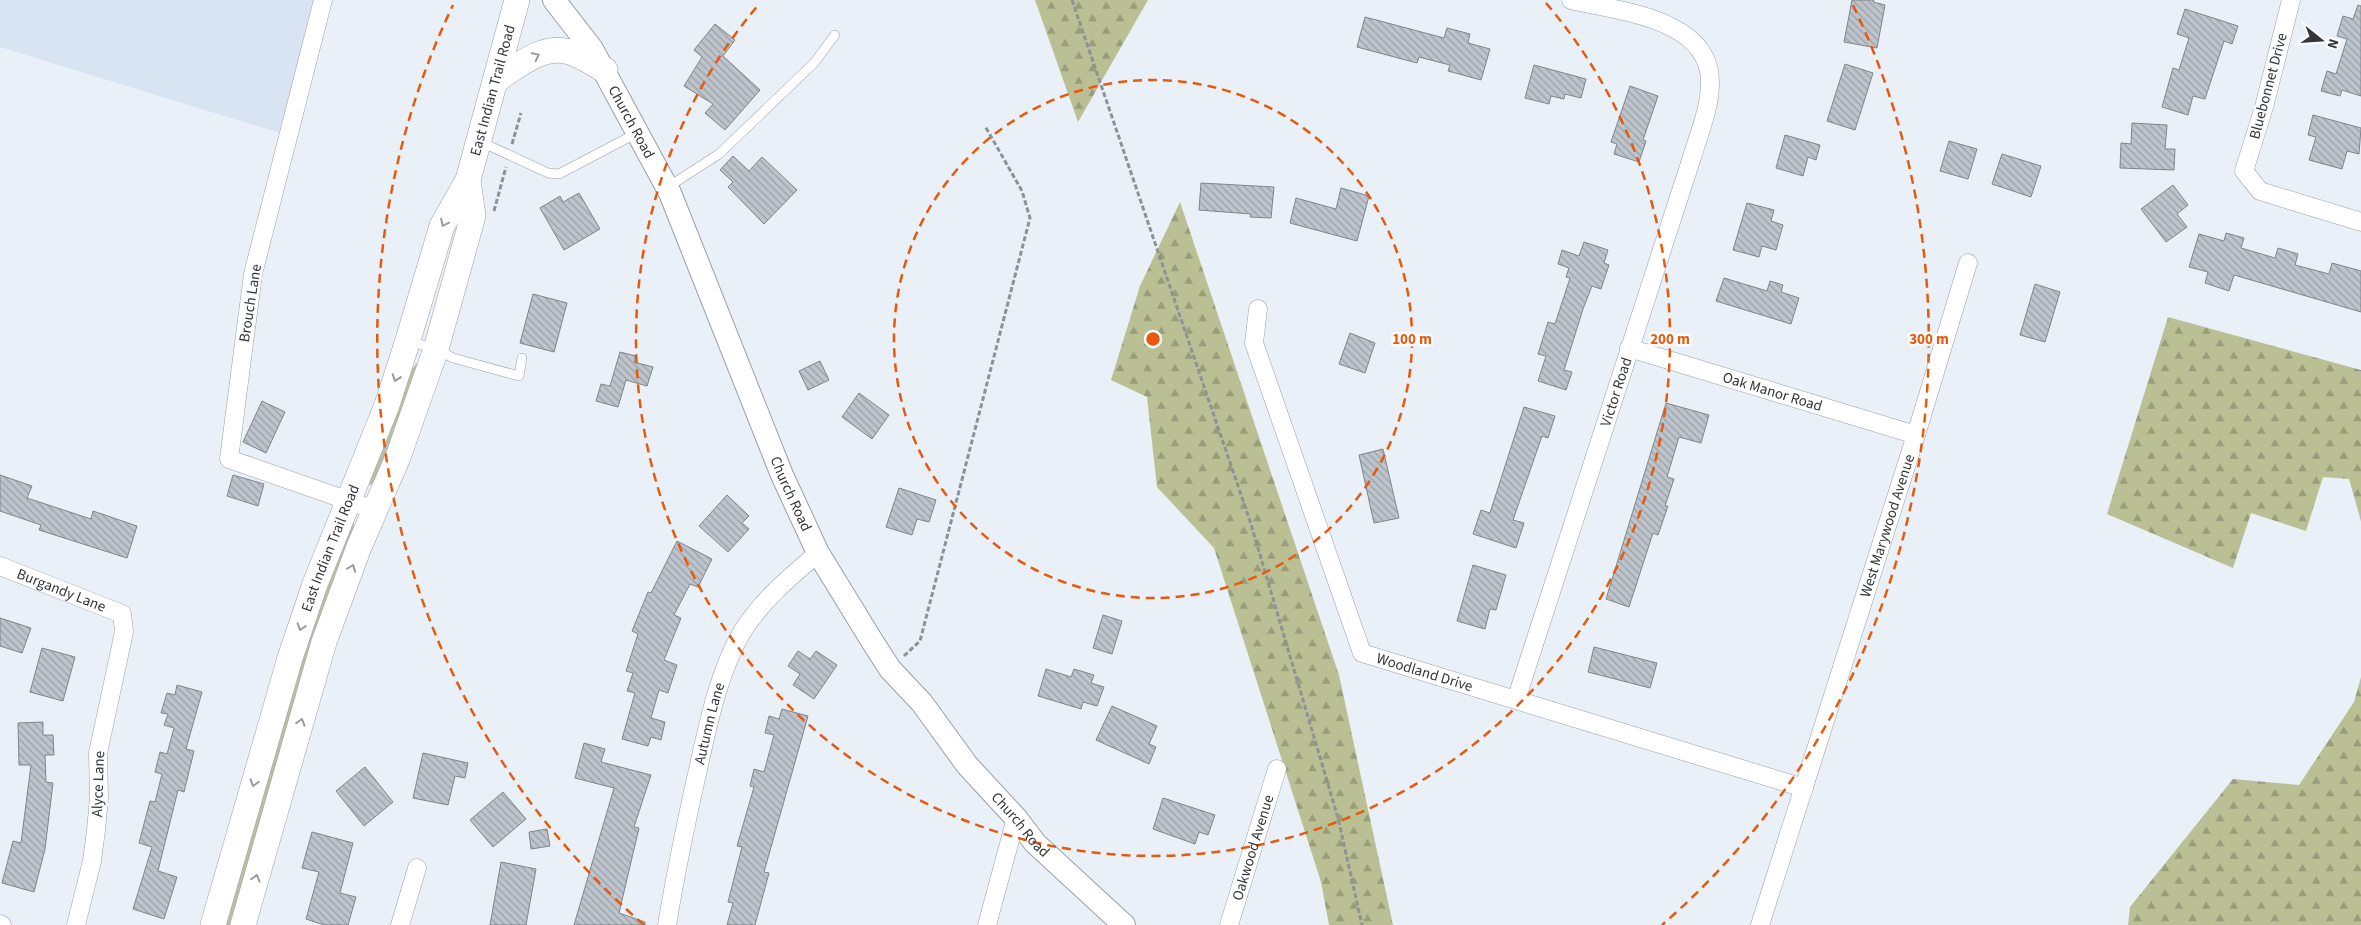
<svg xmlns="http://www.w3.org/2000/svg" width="2361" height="925" font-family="'Source Sans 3',sans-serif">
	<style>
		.built { fill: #d9e4f2 }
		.green { fill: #bbbfa2 }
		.forest { fill: url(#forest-firs) }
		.building { fill: url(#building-back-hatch); stroke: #7f858c }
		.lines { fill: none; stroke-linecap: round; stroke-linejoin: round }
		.service-casing { stroke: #9aa0a7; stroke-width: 10 }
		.minor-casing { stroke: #9aa0a7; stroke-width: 19 }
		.tertiary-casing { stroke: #9aa0a7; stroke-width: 24 }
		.secondary-casing { stroke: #9aa0a7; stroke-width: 26 }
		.path { stroke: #8d9297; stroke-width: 3; stroke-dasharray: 5 2.5; stroke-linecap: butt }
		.service { stroke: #fff; stroke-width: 9 }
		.minor { stroke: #fff; stroke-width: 18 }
		.tertiary { stroke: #fff; stroke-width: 22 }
		.secondary { stroke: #fff; stroke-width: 25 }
		.oneway { stroke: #999a9c }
		.ring { fill: none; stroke: #e8590c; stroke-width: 2.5; stroke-dasharray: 9 6 }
		.labels { text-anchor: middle; stroke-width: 5; stroke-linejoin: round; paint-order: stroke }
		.street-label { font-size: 15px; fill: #333538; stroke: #fbfcfe }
		.centre { fill: #e8590c; stroke: #fbfcfe; stroke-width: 2.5 }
		.ring-label { font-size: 15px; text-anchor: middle; font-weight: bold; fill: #e8590c; stroke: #fbfcfe; stroke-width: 5; stroke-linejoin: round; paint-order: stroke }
	</style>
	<defs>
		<pattern id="forest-firs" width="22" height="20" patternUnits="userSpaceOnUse" patternTransform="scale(1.25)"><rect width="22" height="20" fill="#bac094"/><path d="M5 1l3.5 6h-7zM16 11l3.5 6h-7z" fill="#989d7a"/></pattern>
		<pattern id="building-back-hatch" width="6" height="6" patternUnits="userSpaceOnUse" patternTransform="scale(1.25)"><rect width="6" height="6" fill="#bdc4cb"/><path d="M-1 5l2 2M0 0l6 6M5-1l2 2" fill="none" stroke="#9aa0a6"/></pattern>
	</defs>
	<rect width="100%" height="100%" fill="#e9f0f8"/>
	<!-- built -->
	<path class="built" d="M0,0H316L280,133L0,47Z"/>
	<!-- green -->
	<g class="green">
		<path d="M417,363L420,364L376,481L371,485L367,484L412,369Z"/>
		<path d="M352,521H354L353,538L232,925H225L313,619Z"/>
	</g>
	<!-- forest -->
	<g class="forest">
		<path d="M1035,0H1148L1078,122Z"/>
		<path d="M1180,202L1339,675L1393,925H1329L1321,882L1214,548L1157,487L1147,397L1111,380L1140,286Z"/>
		<path d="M2168,317L2361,370V521L2349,479L2323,477L2306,531L2251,513L2233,568L2107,514Z"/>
		<path d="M2361,677V925H2128L2130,907L2233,779L2299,785L2354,702Z"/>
	</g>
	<!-- building -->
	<g class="building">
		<path d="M1852,0H1874L1873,2L1885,5L1877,48L1844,42Z"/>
		<path d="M2358,5L2361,6V96L2342,90L2340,96L2321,91L2327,71L2336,74L2347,39L2337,36L2343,16L2353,19Z"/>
		<path d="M2185,9L2238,26L2232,44L2224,41L2205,99L2193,96L2188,115L2162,107L2173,68L2179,70L2189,38L2177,34Z"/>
		<path d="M1365,17L1444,38L1447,28L1470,34L1468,43L1490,49L1481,80L1448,71L1450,65L1419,57L1417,63L1357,47Z"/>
		<path d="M715,24L735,40L723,56L760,90L725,130L705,113L713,104L684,86L702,57L694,50Z"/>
		<path d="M1845,64L1873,73L1855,130L1827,121Z"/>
		<path d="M1534,65L1586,79L1581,98L1565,94L1564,99L1551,96L1549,104L1525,98Z"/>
		<path d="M1630,86L1658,96L1643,140L1646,141L1639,162L1614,154L1617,144L1611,142Z"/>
		<path d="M2313,115L2361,128L2359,154L2347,151L2342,169L2309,160L2316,137L2308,135Z"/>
		<path d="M2132,123L2167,125L2165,149H2175L2174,170L2120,168L2121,143L2131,144Z"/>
		<path d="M1785,135L1820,145L1816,160L1808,157L1803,176L1776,168Z"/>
		<path d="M1949,141L1977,149L1968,179L1940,171Z"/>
		<path d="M2002,154L2041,166L2031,197L1992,184Z"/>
		<path d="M733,156L749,171L762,157L797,190L764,224L728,187L733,182L720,170Z"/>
		<path d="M1201,183L1274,187L1271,218L1250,217L1251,214L1199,210Z"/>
		<path d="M2173,185L2188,205L2177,214L2187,227L2166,242L2141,209Z"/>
		<path d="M1341,188L1369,196L1357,241L1290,223L1296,198L1336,209Z"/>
		<path d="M579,193L600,229L564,250L540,208L560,196L563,202Z"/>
		<path d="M1747,203L1774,210L1771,221L1783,225L1776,250L1762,246L1759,257L1733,250Z"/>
		<path d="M2226,233L2244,238L2241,248L2275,258L2278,248L2298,254L2295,265L2329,274L2332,263L2361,271V312L2234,275L2229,291L2205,283L2208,272L2189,267L2199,234L2224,241Z"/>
		<path d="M1584,242L1608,250L1604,263L1609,265L1601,289L1592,286L1583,309L1564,370L1572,372L1566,390L1538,381L1546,356L1538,354L1548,322L1555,324L1570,278L1566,277L1569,268L1558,264L1562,250L1579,256Z"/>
		<path d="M1724,278L1767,291L1770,281L1783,285L1781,292L1799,298L1791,324L1716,301Z"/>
		<path d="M2035,284L2060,292L2045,342L2020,335Z"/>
		<path d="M533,294L567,303L554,352L520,343Z"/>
		<path d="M1350,333L1375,343L1365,373L1339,364Z"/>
		<path d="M620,352L636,356L634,362L653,367L647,386L626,380L618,407L596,401L601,384L610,386Z"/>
		<path d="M820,361L829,380L808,390L799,371Z"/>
		<path d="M859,393L889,415L872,439L842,417Z"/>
		<path d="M262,401L285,412L266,453L243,442Z"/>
		<path d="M1666,403L1709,415L1701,443L1679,437L1667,477L1674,479L1665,506H1668L1658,535L1653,533L1629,607L1606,599Z"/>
		<path d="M1524,407L1555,416L1548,438L1542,436L1513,520L1524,523L1516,548L1473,534L1481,510L1490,513Z"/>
		<path d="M1383,449L1399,518L1374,523L1359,455Z"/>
		<path d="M0,475L32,486L27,498L91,519L93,511L137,526L127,558L39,530L41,525L0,511Z"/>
		<path d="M233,475L264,484L258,506L227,496Z"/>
		<path d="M899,488L936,500L929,522L917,519L912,535L886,527Z"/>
		<path d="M727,495L749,516L742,523L749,529L728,552L699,526Z"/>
		<path d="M677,541L712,559L698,587L690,584L674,615L681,618L664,660L677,665L668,693L659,690L651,718L665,722L661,740L651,737L648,746L622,739L635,693L627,691L633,673L626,671L638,634L632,631L648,592L651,593Z"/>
		<path d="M1473,565L1506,575L1496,610L1490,609L1485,629L1457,621Z"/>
		<path d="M1103,615L1122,621L1112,654L1093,648Z"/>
		<path d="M0,618L31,628L22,653L0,646Z"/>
		<path d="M1594,647L1657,663L1650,688L1588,672Z"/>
		<path d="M42,648L75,657L63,701L30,692Z"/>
		<path d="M798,651L810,659L816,651L837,665L814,699L793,685L800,674L788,666Z"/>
		<path d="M1046,669L1071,677L1074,669L1094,675L1091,683L1104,687L1097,706L1083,702L1081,709L1038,696Z"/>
		<path d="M177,685L202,692L186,749L194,751L184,792L178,790L158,871L177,877L164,919L133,909L152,847L139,843L150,801L155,802L162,774L155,772L160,752L167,754L174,728L164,725L168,714L161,713L167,693L175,695Z"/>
		<path d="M1112,706L1157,726L1149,744L1156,747L1149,764L1096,740Z"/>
		<path d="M782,709L808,716L764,872L769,873L755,925H727L733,903L728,902L742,847L737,846L754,787L750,786L754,769L764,772L774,735L765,733L769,716L779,719Z"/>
		<path d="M43,722V735H53L54,755H45L46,782L53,783L45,849L34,892L2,883L13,841L21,843L31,765H19L18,723Z"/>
		<path d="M584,743L605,749L601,762L651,775L634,827L639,828L619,913L645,922V925H574L614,788L575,778Z"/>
		<path d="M423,753L468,763L465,778L455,776L448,805L413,798Z"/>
		<path d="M365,767L393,802L364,826L336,791Z"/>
		<path d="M503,792L526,819L493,847L470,820Z"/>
		<path d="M1163,798L1215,815L1208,835L1199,832L1195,844L1153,829Z"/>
		<path d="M547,829L550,846L531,849L529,832Z"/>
		<path d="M312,832L353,843L340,893L356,897L348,925H324L306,919L319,872L302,868Z"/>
		<path d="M501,862L536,869L526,925H490Z"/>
	</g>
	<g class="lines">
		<defs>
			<g id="service">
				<path d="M479,141L548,173L559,174L637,133"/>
				<path d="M668,187L719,154L814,63L835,35"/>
				<path d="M409,341L436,349L453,358L519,376L522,358"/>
			</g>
			<g id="minor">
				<path d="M323,0L253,274L229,459L375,510"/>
				<path d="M2291,0L2264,107L2244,171L2260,191L2361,222"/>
				<path id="s1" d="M1258,309L1254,343L1362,653L1804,788"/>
				<path id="s2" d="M1629,348L1916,435"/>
				<path id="s3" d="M0,566L122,614L124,632L98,753L99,798L96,830L92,861L76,925"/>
				<path id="s4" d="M1516,700L1693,154C1700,131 1710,107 1710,83C1711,18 1617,11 1571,0"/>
				<path d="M0,924L2,925"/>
				<path d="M400,925L417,868"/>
				<path id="s5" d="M667,925C676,871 687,818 699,765C709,720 719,672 742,632C762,600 790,577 818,553"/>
				<path d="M987,925L1016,818"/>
				<path id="s6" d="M1229,925L1277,769"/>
				<path id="s7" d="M1760,925L1916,435L1968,263"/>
			</g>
			<g id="tertiary">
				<path id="s8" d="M554,0L592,49L670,193L782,475L818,553L872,641L890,669L922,703L967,765L1016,818L1035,843L1124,925"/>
			</g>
			<g id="secondary">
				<path d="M495,81C518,66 544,42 573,53C584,57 595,65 605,70"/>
				<path id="s9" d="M213,925L290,658L315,584L387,405L408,340L442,226L468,180L517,0"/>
				<path d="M243,925L324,642L359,547L398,457L436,349L473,216L468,180"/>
			</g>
		</defs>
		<!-- service casing -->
		<use href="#service" class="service-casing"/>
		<!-- minor casing -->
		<use href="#minor" class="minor-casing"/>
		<!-- tertiary casing -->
		<use href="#tertiary" class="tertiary-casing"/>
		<!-- secondary casing -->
		<use href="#secondary" class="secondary-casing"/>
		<!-- path -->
		<g class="path">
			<path d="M1072,0L1250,521L1338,818L1362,925"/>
			<path d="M512,144L521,113"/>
			<path d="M494,211L506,167"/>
			<path d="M904,656L920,641L1030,218L1022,191L985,126"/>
		</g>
		<!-- service -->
		<use href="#service" class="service"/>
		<!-- minor -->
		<use href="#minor" class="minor"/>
		<!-- tertiary -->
		<use href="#tertiary" class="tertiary"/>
		<!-- secondary -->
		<use href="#secondary" class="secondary"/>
	</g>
	<!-- one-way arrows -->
	<defs><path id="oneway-chevron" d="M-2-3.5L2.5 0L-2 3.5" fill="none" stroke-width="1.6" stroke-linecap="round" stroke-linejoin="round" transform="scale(1.25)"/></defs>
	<g class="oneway">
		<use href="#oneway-chevron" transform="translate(536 56) rotate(-26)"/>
		<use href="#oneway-chevron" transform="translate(444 223) rotate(116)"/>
		<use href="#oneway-chevron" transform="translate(396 378) rotate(109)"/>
		<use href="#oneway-chevron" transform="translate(352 568) rotate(-69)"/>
		<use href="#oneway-chevron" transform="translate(301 627) rotate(108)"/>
		<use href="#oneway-chevron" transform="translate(301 722) rotate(-74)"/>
		<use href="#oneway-chevron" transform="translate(254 783) rotate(106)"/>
		<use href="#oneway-chevron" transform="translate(256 878) rotate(-74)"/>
	</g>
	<!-- distance rings -->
	<g class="ring">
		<circle cx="1153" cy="339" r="259"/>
		<path d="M1546 3A517 517 0 1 1 760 3"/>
		<path d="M644 925A776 776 0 0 1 453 5M1853 5A776 776 0 0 1 1662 925"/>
	</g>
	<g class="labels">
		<!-- street labels -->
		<g class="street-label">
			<text transform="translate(2268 86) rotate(-75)" y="5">Bluebonnet Drive</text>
			<text dy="5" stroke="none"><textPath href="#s9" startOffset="882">East Indian Trail Road</textPath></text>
			<text dy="5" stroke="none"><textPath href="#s8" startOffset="145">Church Road</textPath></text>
			<text transform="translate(250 303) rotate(-81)" y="5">Brouch Lane</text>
			<text dy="5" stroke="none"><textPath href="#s2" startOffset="150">Oak Manor Road</textPath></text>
			<text dy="5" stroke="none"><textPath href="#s4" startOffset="324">Victor Road</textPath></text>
			<text dy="5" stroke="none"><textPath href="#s8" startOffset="550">Church Road</textPath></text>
			<text dy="5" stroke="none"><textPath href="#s7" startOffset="419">West Marywood Avenue</textPath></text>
			<text dy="5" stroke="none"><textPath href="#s9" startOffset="395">East Indian Trail Road</textPath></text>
			<text dy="5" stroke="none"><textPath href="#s3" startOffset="66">Burgandy Lane</textPath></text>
			<text dy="5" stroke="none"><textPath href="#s1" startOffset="428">Woodland Drive</textPath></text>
			<text dy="5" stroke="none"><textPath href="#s5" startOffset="206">Autumn Lane</textPath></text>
			<text transform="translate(98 784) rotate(-88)" y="5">Alyce Lane</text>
			<text dy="5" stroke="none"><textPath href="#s8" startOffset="955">Church Road</textPath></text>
			<text dy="5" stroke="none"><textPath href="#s6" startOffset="81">Oakwood Avenue</textPath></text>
		</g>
	</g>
	<circle cx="1153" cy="339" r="8" class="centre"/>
	<g class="ring-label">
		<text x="1412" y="344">100 m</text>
		<text x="1670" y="344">200 m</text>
		<text x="1929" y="344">300 m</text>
	</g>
	<!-- north arrow -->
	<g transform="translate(2321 40) rotate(107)" stroke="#fbfcfe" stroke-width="4" paint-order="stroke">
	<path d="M0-4L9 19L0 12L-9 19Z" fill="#333538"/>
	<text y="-8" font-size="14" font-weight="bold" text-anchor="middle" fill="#333538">N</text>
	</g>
</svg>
